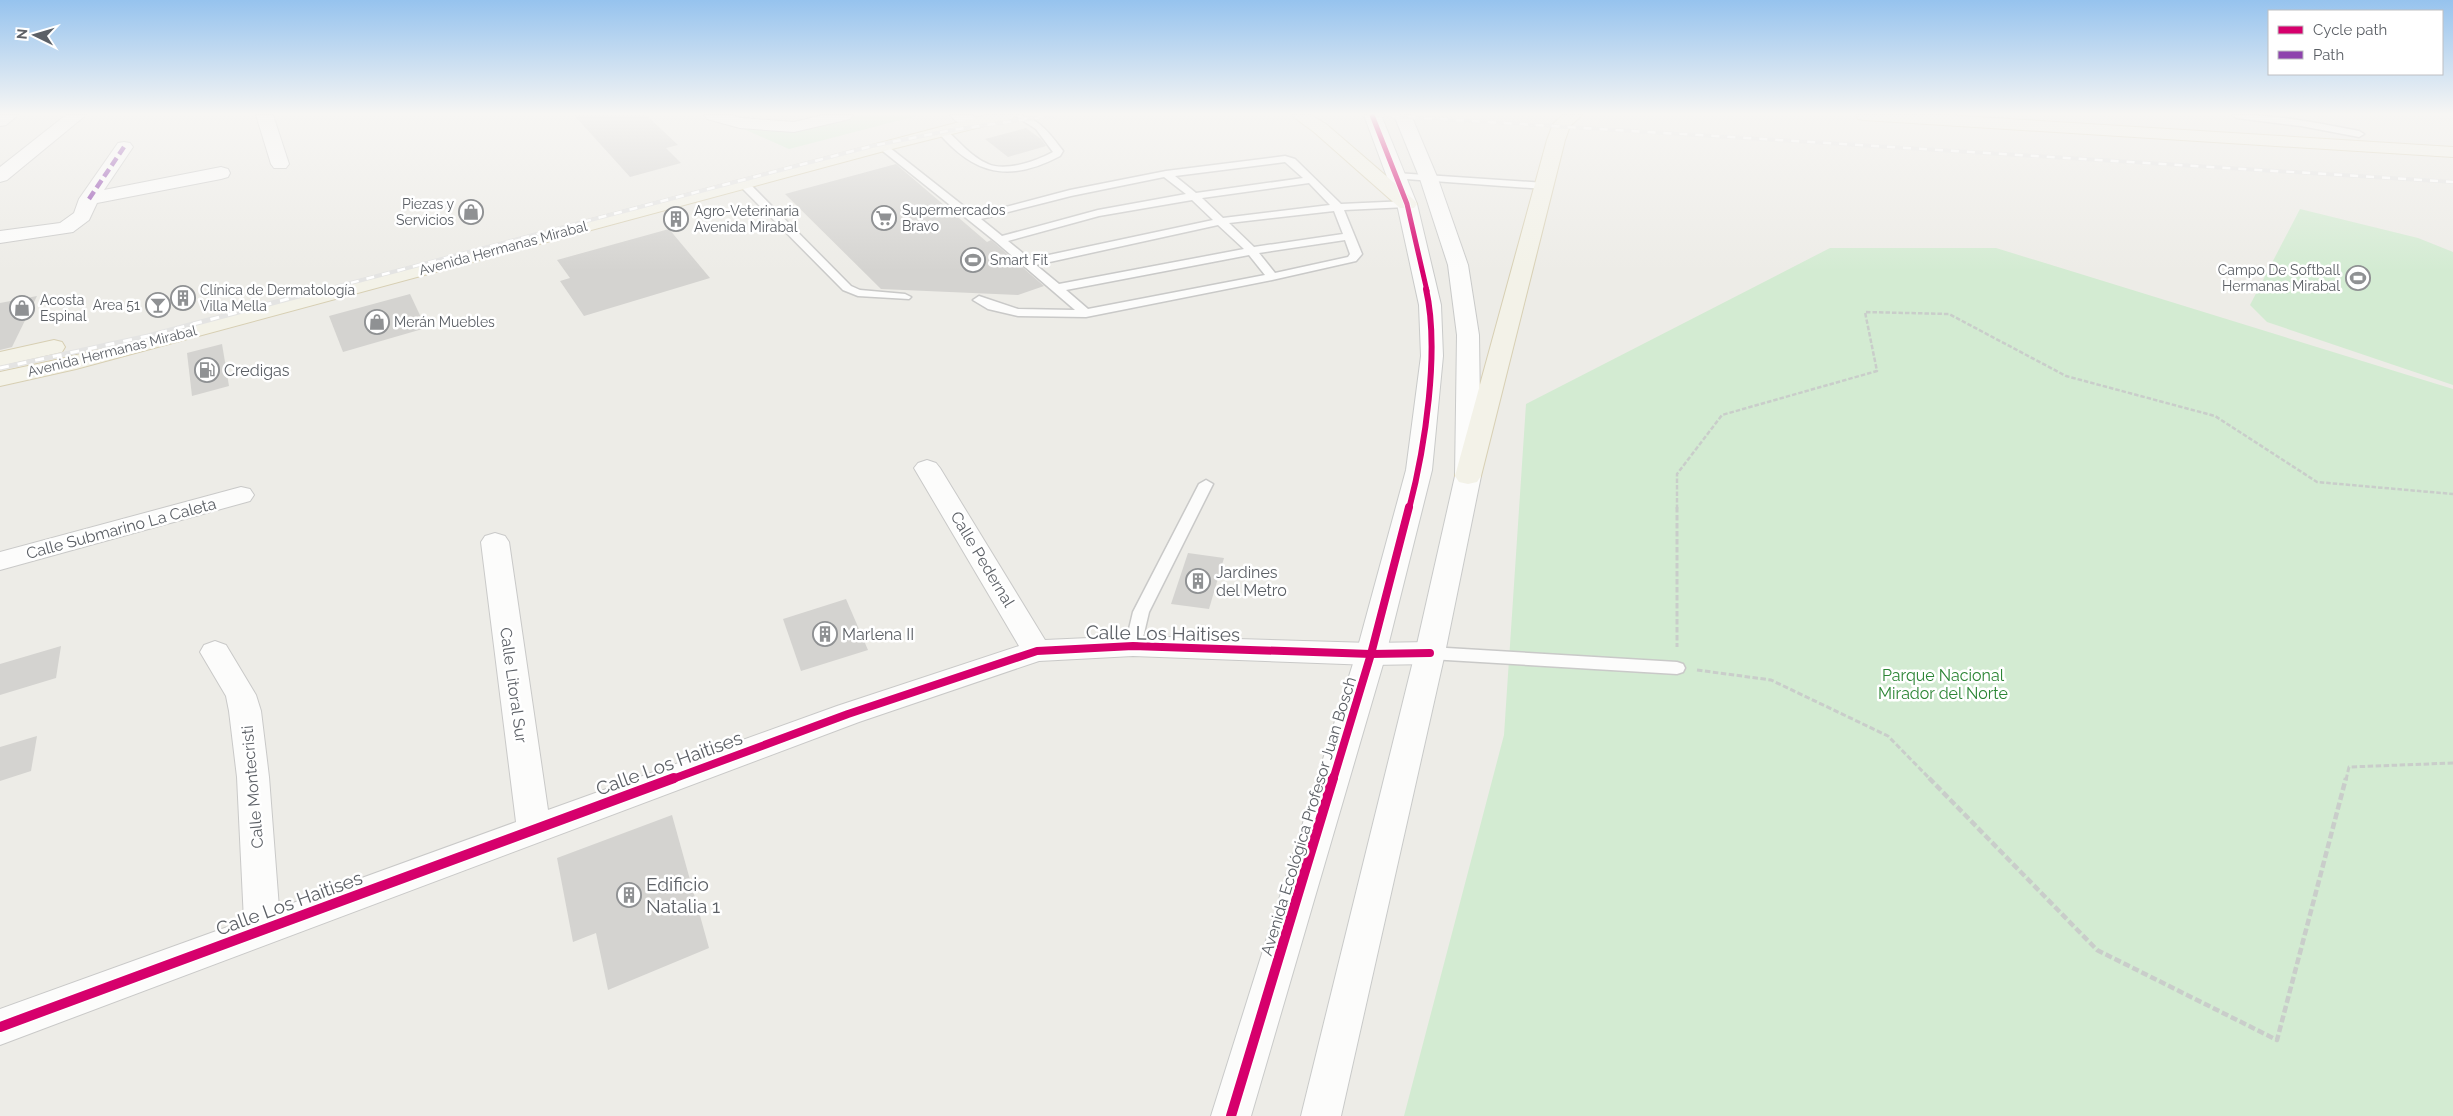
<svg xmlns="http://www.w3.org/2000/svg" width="2453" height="1116" font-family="Raleway,sans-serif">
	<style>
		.green { fill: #d3ebd2 }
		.building { fill: #d4d3d0 }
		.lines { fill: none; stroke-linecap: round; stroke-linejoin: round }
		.lane-casing { stroke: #c9c9c8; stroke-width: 3 }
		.street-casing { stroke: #c9c9c8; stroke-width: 2 }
		.secondary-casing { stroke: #c9cac9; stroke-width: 2 }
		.primary-casing { stroke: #d7cfb3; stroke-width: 2 }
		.path-far2 { stroke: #c9cdca; stroke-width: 2.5; stroke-dasharray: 4.5 2; stroke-linecap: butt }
		.path-far1 { stroke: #c9cdca; stroke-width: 3; stroke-dasharray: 5.5 2.5; stroke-linecap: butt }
		.path { stroke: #c9cdca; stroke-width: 4.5; stroke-dasharray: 7 3; stroke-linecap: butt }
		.lane { fill: #fcfcfb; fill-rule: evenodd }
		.street { fill: #fcfcfb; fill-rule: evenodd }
		.secondary { fill: #fcfcfb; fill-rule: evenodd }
		.primary { fill: #f3f2e8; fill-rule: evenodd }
		.rail-far1-casing { stroke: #e4e4e3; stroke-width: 4 }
		.rail-casing { stroke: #e4e4e3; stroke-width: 5 }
		.rail-far1 { stroke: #fff; stroke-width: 2.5; stroke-dasharray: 8; stroke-linecap: butt }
		.rail { stroke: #fff; stroke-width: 3; stroke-dasharray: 9; stroke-linecap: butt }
		.quiet { stroke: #8e44ad; stroke-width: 4.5; stroke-dasharray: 9 4.5; stroke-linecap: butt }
		.cycleway-far3-casing { stroke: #fff; stroke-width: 7 }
		.cycleway-far2-casing { stroke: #fff; stroke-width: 9 }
		.cycleway-far1-casing { stroke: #fff; stroke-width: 11 }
		.cycleway-casing { stroke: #fff; stroke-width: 13 }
		.cycleway-far3 { stroke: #d6006c; stroke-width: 5 }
		.cycleway-far2 { stroke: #d6006c; stroke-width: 6 }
		.cycleway-far1 { stroke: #d6006c; stroke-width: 8 }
		.cycleway { stroke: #d6006c; stroke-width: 10 }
		.labels { text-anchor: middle; stroke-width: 5; stroke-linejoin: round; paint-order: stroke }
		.far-poi-label { font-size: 14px; fill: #5c6066; stroke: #fff; text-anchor: start }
		.far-street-label { font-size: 14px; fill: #5c6066; stroke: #fff }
		.poi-label { font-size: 16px; fill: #5c6066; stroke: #fff; text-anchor: start }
		.street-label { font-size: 16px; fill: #5c6066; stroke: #fff }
		.park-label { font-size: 16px; fill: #2c8535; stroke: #fff }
		.near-street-label { font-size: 19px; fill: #5c6066; stroke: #fff }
		.near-poi-label { font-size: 19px; fill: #5c6066; stroke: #fff; text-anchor: start }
	</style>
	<rect width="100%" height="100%" fill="#edece7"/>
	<!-- green -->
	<g class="green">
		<path d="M851,115H920L789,149L737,126L801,127Z"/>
		<path d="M2300,209L2418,238L2453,252V385L2267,322L2250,305Z"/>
		<path d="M1830,248H1996L2453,389V1116H1404L1504,735L1526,404Z"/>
	</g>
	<!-- building -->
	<g class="building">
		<path d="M574,115H646L678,145L666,148L681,163L630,177Z"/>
		<path d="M1026,128L1041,139L1046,146L1008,157L985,139Z"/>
		<path d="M896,164L987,242L991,240L1044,286L1018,295L881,289L785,194Z"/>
		<path d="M669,229L710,278L584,316L560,281L570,278L557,260Z"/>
		<path d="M410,294L426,328L343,352L329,316Z"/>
		<path d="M37,296L12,347L0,350V303Z"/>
		<path d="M222,344L229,386L192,396L187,353Z"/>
		<path d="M1188,553L1224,558L1209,609L1171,604Z"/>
		<path d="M846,599L868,650L801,671L783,619Z"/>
		<path d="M61,646L56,678L0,695V664Z"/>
		<path d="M37,736L31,771L0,781V747Z"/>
		<path d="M672,815L709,948L608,990L596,933L573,942L557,858Z"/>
	</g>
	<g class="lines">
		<defs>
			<g id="lane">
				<path d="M1014,115C1037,115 1050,134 1063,151L1060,156C1009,183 974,175 937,131L945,129C959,141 971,157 988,164C1006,172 1036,161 1053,152L1036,129Z"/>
				<path d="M2232,115C2275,114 2317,123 2359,131L2364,134L2359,137L2301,126L2237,118Z"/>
				<path d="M879,144H885L975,215L1070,190L1166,171L1285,156L1295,159L1341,204L1407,201L1412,204L1407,207L1344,210L1362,254L1356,261L1272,280L1086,317L1018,316L988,309L973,300L979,296L1018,309L1075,310L996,242L879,148ZM1285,162L1303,178L1196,193L1175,176ZM1164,177L1186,194L1098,210L1002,236L981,219L1071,196ZM1309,183L1330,205L1223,218L1202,198ZM1192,200L1213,220L1030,259L1008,241L1099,216ZM1334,211L1343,234L1254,247L1229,223ZM1218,225L1244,249L1059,284L1036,265ZM1345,240L1350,254L1348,257L1275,273L1259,253ZM1249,255L1265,275L1088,309L1066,290Z"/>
				<path d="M1396,173L1545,183L1550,186L1545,189L1392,178V174Z"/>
				<path d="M744,181L748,182L851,286L860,290L905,294L911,297L909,299L858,296L843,290L740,186L739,184Z"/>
				<path d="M1206,480L1213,484L1149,612L1141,646L1139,650H1127L1125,646L1133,612L1199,484Z"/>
				<path d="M1430,647L1677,662L1683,664L1685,668L1683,672L1677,674L1430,659L1424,657L1422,653L1424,649Z"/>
			</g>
			<g id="street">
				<path d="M0,115H18L6,125L0,126Z"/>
				<path d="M66,115H86L7,180L0,182V167Z"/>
				<path d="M256,115H273L289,164L286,168H274L271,164Z"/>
				<path d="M704,115H731L741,118L794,122L823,115H853L850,119L794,132L740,128L707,119Z"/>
				<path d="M950,115H972L984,123L981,127C971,129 956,124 950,115Z"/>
				<path d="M124,142L130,143L133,147L104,190L221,167L228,169L230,173L228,177L221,179L97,203L89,220L73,232L0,243V231L60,223L74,213L79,199L118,143Z"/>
				<path d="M927,460L936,463L940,468L1045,640L1133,636L1371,643L1430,642L1441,646L1445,653L1441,660L1430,664L1371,665L1133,656L1039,661L859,722L0,1045V1009L244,921L237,777L229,711L226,696L200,652L204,645L215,641L226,645L256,695L261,711L269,777L279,908L516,822L481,542L485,536L495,533L505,536L509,542L548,810L837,706L1019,646L914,468L918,463Z"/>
				<path d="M241,487L250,489L254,495L250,501L0,570V552Z"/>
			</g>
			<g id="secondary">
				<path d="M1364,115H1381L1417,204L1441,305L1443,356L1432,470L1386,654L1251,1116H1211L1356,654L1406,470L1421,356L1419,305L1397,204Z"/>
				<path d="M1394,115H1411L1438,179L1468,265L1479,335L1481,476L1445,653L1341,1116H1301L1415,653L1455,476L1457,335L1448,265L1420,179Z"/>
			</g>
			<g id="primary">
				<path d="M986,115H1015L1012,119L888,150L76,369L0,386V372L65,358Z"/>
				<path d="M1291,115H1311L1326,124L1414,200L1417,204L1414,208H1400L1314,132Z"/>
				<path d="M1563,115H1582L1570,126L1565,140L1481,476L1477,482L1468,484L1459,482L1455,476L1547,140L1553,124Z"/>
				<path d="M1856,115H1945L2453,147V157L1864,120L1858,119Z"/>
				<path d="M54,340L62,342L65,347L62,352L0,366V352Z"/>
			</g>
		</defs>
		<!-- lane casing -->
		<use href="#lane" class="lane-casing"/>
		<!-- street casing -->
		<use href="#street" class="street-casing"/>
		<!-- secondary casing -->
		<use href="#secondary" class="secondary-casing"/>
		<!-- primary casing -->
		<use href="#primary" class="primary-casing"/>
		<!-- path-far2 -->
		<path class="path-far2" d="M1677,509V474L1722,415L1877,371L1865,312L1949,314L2066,376L2215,416L2317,482L2453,494"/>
		<!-- path-far1 -->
		<g class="path-far1">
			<path d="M1677,507V647"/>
			<path d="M1697,670L1771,680L1888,736L1931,780"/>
			<path d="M2346,780L2349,767L2453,763"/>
		</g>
		<!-- path -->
		<path class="path" d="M1929,778L2097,950L2277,1040L2346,778"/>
		<!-- lane -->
		<use href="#lane" class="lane"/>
		<!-- street -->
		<use href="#street" class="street"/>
		<!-- secondary -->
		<use href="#secondary" class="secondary"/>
		<!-- primary -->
		<use href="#primary" class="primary"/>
		<defs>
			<g id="rail-far1">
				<path d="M1376,115L2453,182"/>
				<path d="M320,291L872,146L952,130L1055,115"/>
			</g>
			<path id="rail" d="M0,368L148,336L325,289"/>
		</defs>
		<!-- rail-far1 casing -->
		<use href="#rail-far1" class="rail-far1-casing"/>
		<!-- rail casing -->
		<use href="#rail" class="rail-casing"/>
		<!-- rail-far1 -->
		<use href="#rail-far1" class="rail-far1"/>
		<!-- rail -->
		<use href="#rail" class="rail"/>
		<!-- quiet -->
		<path class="quiet" d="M89,199L124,147"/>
		<defs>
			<path id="cycleway-far3" d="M1372,115L1407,204L1427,291"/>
			<path id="cycleway-far2" d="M1409,509C1425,448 1440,350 1426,289"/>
			<g id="cycleway-far1">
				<path d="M670,780L848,714L1037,651L1133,646L1371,654L1430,653"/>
				<path d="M1333,780L1371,654L1409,507"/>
			</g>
			<g id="cycleway">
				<path d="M0,1027L674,778"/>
				<path d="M1231,1116L1333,778"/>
			</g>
		</defs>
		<!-- cycleway-far3 casing -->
		<use href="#cycleway-far3" class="cycleway-far3-casing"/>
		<!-- cycleway-far2 casing -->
		<use href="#cycleway-far2" class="cycleway-far2-casing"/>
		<!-- cycleway-far1 casing -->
		<use href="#cycleway-far1" class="cycleway-far1-casing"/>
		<!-- cycleway casing -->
		<use href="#cycleway" class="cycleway-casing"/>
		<!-- cycleway-far3 -->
		<use href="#cycleway-far3" class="cycleway-far3"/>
		<!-- cycleway-far2 -->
		<use href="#cycleway-far2" class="cycleway-far2"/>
		<!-- cycleway-far1 -->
		<use href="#cycleway-far1" class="cycleway-far1"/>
		<!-- cycleway -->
		<use href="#cycleway" class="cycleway"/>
	</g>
	<!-- sky -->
	<linearGradient id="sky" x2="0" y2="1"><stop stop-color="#96c3ee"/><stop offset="0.42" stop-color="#f7f6f4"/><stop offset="1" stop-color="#f7f6f4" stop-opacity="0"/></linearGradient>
	<rect width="2453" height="271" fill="url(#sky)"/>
	<!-- icons -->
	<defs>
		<symbol id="shop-ring" viewBox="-11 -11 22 22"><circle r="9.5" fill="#fff" stroke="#8f9193" stroke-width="1.5"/><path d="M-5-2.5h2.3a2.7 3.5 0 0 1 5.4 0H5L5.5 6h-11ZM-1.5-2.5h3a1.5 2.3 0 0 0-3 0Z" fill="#8f9193"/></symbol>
		<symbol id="supermarket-ring" viewBox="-11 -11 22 22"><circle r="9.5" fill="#fff" stroke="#8f9193" stroke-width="1.5"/><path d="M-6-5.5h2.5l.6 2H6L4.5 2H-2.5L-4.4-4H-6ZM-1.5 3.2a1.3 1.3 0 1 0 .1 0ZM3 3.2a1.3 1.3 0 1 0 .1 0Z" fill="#8f9193"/></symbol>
		<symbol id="building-ring" viewBox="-11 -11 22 22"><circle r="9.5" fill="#fff" stroke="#8f9193" stroke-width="1.5"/><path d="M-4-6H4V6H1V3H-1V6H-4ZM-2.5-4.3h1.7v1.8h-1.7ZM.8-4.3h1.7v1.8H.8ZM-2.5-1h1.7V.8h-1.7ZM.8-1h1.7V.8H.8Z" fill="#8f9193"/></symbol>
		<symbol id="stadium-ring" viewBox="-11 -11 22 22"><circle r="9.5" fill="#fff" stroke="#8f9193" stroke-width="1.5"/><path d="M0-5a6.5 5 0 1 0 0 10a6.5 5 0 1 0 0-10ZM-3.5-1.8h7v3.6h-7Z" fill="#8f9193"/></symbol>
		<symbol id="bar-ring" viewBox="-11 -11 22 22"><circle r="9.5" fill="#fff" stroke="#8f9193" stroke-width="1.5"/><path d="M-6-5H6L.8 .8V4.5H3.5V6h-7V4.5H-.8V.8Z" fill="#8f9193"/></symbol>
		<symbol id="fuel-ring" viewBox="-11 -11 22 22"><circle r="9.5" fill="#fff" stroke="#8f9193" stroke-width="1.5"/><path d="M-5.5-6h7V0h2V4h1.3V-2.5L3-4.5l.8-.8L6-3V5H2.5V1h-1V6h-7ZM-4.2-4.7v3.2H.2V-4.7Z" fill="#8f9193"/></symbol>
	</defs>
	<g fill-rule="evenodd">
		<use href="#shop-ring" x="457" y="198" width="28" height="28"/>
		<use href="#supermarket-ring" x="870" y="204" width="28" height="28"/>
		<use href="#building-ring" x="662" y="205" width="28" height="28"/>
		<use href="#stadium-ring" x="959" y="246" width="28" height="28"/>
		<use href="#stadium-ring" x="2344" y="264" width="28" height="28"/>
		<use href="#building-ring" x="169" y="284" width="28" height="28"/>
		<use href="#bar-ring" x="144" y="291" width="28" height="28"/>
		<use href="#shop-ring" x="8" y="294" width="28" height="28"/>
		<use href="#shop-ring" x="363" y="308" width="28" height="28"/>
		<use href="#fuel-ring" x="193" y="356" width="28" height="28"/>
		<use href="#building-ring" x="1184" y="567" width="28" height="28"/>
		<use href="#building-ring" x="811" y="620" width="28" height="28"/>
		<use href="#building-ring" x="615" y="881" width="28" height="28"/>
	</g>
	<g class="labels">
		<!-- far-poi labels -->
		<g class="far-poi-label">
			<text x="454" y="209" text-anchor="end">Piezas y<tspan x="454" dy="16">Servicios</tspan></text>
			<text x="902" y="215">Supermercados<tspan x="902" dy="16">Bravo</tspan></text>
			<text x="694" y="216">Agro-Veterinaria<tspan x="694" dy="16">Avenida Mirabal</tspan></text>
			<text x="990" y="265">Smart Fit</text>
			<text x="2340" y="275" text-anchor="end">Campo De Softball<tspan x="2340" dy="16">Hermanas Mirabal</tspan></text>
			<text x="200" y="295">Clínica de Dermatología<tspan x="200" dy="16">Villa Mella</tspan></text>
			<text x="40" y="305">Acosta<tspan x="40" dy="16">Espinal</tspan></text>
			<text x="140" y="310" text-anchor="end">Area 51</text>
			<text x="394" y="327">Merán Muebles</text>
		</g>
		<!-- far-street labels -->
		<g class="far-street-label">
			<text transform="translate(503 248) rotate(-15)" y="5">Avenida Hermanas Mirabal</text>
			<text transform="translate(112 351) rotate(-14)" y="5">Avenida Hermanas Mirabal</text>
		</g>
		<!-- poi labels -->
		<g class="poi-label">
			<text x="224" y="376">Credigas</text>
			<text x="1216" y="578">Jardines<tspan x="1216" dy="18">del Metro</tspan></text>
			<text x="842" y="640">Marlena II</text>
		</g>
		<!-- street labels -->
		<g class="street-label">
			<text transform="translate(121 528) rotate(-15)" y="6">Calle Submarino La Caleta</text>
			<text transform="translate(983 559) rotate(59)" y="6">Calle Pedernal</text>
			<text transform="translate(514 685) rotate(82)" y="6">Calle Litoral Sur</text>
			<text transform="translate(252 787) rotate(-95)" y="6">Calle Montecristi</text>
			<text transform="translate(1308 816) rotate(-73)" y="6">Avenida Ecológica Profesor Juan Bosch</text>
		</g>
		<!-- park labels -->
		<g class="park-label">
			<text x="1943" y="681">Parque Nacional<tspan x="1943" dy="18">Mirador del Norte</tspan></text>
		</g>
		<!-- near-street labels -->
		<g class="near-street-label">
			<text transform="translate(1163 633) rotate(1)" y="7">Calle Los Haitises</text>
			<text transform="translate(669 763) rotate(-20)" y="7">Calle Los Haitises</text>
			<text transform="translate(289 903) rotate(-20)" y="7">Calle Los Haitises</text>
		</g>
		<!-- near-poi labels -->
		<g class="near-poi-label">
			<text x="646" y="891">Edificio<tspan x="646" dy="22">Natalia 1</tspan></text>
		</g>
	</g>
	<!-- legend -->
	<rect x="2268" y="10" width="175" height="65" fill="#ffffff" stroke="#bebfc2"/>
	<rect x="2278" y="26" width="25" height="8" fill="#d6006c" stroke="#bebfc2"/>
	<text x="2313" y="35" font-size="15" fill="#5c6066">Cycle path</text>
	<rect x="2278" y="51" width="25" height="8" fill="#8e44ad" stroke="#bebfc2"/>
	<text x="2313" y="60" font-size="15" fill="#5c6066">Path</text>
	<!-- north arrow -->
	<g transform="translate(35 35) rotate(275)" stroke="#ffffff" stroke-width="4" paint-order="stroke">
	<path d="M0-4L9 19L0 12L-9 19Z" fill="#5c6066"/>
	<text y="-8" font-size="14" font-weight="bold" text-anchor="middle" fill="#5c6066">N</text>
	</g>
</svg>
